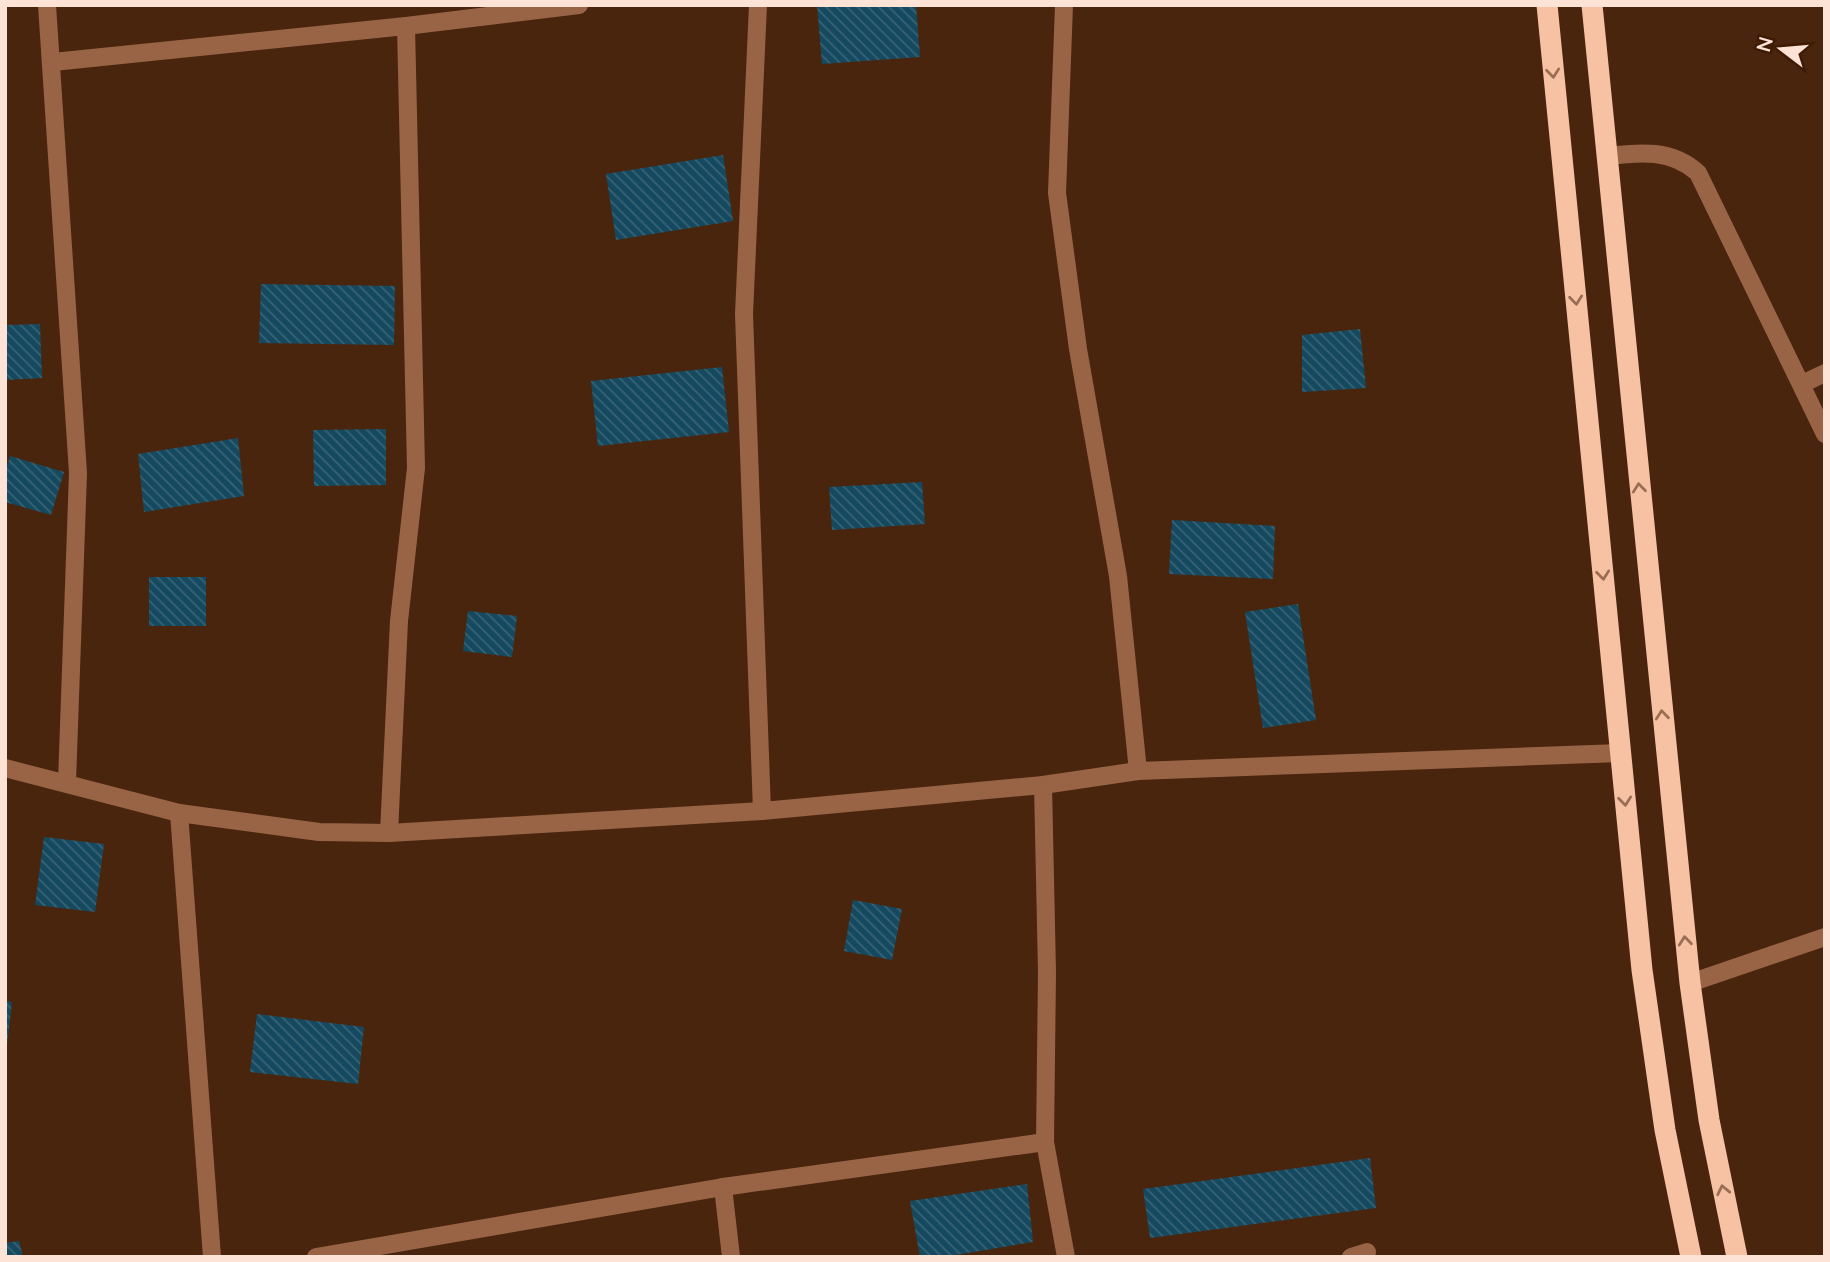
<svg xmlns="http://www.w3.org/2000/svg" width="1830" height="1262" font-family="Lato,sans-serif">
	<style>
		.building { fill: url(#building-back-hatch) }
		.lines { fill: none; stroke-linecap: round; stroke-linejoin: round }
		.minor { stroke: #996446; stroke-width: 18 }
		.highway { stroke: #f7c2a4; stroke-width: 21 }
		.oneway { stroke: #9b6e54 }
	</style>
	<defs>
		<pattern id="building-back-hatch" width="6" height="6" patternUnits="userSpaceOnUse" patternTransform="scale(1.75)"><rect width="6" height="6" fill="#15495f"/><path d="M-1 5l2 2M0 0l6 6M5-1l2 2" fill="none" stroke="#386375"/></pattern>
	</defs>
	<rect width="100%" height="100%" fill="#4a250e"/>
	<!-- building -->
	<g class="building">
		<path d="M817,5H916L920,57L822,64Z"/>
		<path d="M723,155L733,221L616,240L606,174Z"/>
		<path d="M261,284L395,286L394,345L259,343Z"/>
		<path d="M40,324L42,378L5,380V325Z"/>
		<path d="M1360,329L1366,388L1302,392V335Z"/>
		<path d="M722,367L729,432L598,446L591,381Z"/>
		<path d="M386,429V485L314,486L313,430Z"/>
		<path d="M238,438L244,496L144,512L138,454Z"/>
		<path d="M10,456L64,472L51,515L5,502V473Z"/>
		<path d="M922,482L925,524L832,530L829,487Z"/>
		<path d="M1172,520L1275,526L1273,579L1169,574Z"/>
		<rect x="149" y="577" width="57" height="49"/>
		<path d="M1298,604L1316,720L1263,728L1245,612Z"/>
		<path d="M468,611L517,616L512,657L463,651Z"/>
		<path d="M44,837L104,844L95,912L35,905Z"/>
		<path d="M853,900L902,909L892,960L844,951Z"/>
		<path d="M5,1001L12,1002L7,1045H5Z"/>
		<path d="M257,1014L364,1027L358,1084L250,1072Z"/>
		<path d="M1370,1158L1376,1208L1150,1238L1143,1189Z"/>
		<path d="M1027,1184L1033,1242L944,1257H920L910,1201Z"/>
		<path d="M19,1241L23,1257H5V1243Z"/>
	</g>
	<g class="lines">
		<!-- minor -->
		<g class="minor">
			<path d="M47,5L78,473L67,782"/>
			<path d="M758,5L744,314L762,811"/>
			<path d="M1064,5L1057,193L1078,349L1118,576L1138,771"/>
			<path d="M53,62L406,26L579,5"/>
			<path d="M1607,156C1640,152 1672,149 1698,173L1825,434"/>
			<path d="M1802,384L1825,373"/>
			<path d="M5,768L179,813L319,832L389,833L762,811L1043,785L1138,771L1620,753"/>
			<path d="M1043,785L1047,972L1045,1142L1066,1257"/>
			<path d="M179,813L212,1257"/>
			<path d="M389,833L399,621L416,468L406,26"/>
			<path d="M1690,983L1825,937"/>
			<path d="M723,1187L731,1257"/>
			<path d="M316,1257L723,1187L1045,1142"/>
			<path d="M1351,1257L1367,1252"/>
		</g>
		<!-- highway -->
		<g class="highway">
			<path d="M1547,5L1642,970L1665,1130L1691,1257"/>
			<path d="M1592,5L1690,983L1709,1120L1737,1257"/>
		</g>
	</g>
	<!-- one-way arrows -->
	<defs><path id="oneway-chevron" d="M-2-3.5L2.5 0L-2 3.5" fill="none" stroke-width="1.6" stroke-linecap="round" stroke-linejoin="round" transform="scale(1.75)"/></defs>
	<g class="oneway">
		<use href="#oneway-chevron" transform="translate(1553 73) rotate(84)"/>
		<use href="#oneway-chevron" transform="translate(1576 300) rotate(84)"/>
		<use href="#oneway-chevron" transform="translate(1639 488) rotate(-96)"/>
		<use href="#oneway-chevron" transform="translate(1603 575) rotate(84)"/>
		<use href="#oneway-chevron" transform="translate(1662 715) rotate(-96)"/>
		<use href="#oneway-chevron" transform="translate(1625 801) rotate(84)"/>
		<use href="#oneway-chevron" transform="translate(1685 941) rotate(-96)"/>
		<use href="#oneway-chevron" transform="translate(1723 1190) rotate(-102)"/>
	</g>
	<!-- border -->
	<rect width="1830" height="1262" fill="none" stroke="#fce3d6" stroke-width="14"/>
	<!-- north arrow -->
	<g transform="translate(1781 49) rotate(286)" stroke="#3f1b04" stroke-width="5" paint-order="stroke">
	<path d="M0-5L12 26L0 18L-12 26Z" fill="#fce3d6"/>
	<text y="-10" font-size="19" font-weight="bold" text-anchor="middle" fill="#fce3d6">N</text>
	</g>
</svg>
